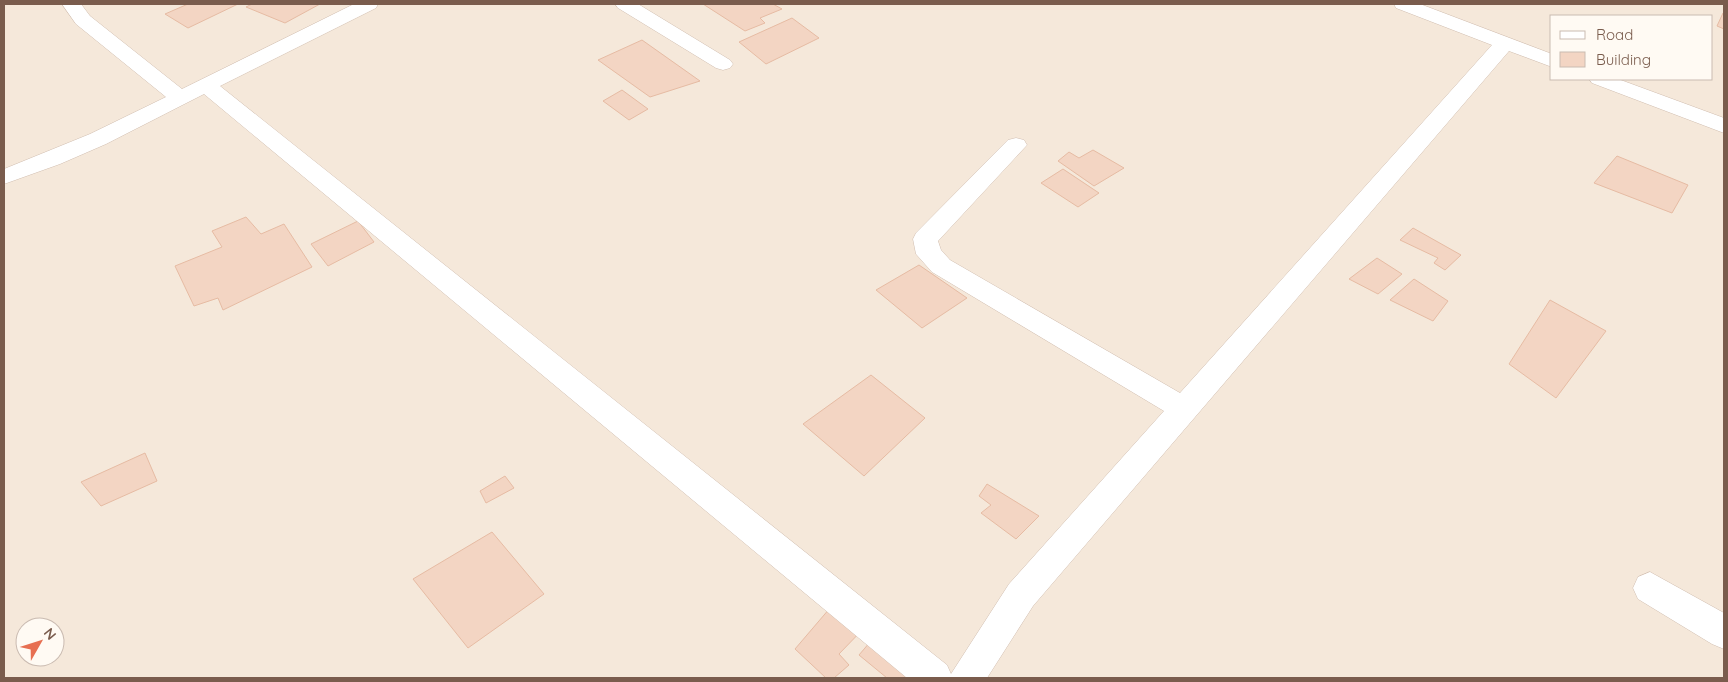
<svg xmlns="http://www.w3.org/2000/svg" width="1728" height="682" font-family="Quicksand,sans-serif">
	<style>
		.residential { fill: #f5e8da; fill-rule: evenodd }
		.building { fill: #f3d5c3; stroke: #e6bba3 }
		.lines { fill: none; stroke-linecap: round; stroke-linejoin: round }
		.street-casing { stroke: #d1beb0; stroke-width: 1 }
		.street { fill: #fff; fill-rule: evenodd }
	</style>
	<rect width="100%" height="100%" fill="#fdf6ec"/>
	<!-- residential -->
	<path class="residential" d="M4,4H1724V678H4ZM1552,16H1712V79H1552ZM25,627H55V657H25Z"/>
	<!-- building -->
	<g class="building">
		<path d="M188,4H238L188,28L165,14Z"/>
		<path d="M252,4H320L285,23L246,7Z"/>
		<path d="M703,4H773L782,9L760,18L765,23L745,31Z"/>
		<path d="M1723,13H1724V29L1717,26Z"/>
		<path d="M792,18L819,38L766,64L739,42Z"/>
		<path d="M642,40L700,81L650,97L598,60Z"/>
		<path d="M622,90L648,109L629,120L603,101Z"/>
		<path d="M1093,150L1124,168L1094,186L1058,161L1069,152L1079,158Z"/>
		<path d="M1617,156L1688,185L1672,213L1594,183Z"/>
		<path d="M1063,169L1099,193L1078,207L1041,183Z"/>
		<path d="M246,217L261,234L284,224L312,267L223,310L218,298L194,306L175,266L222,247L212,231Z"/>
		<path d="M358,221L374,242L328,266L311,244Z"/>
		<path d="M1413,228L1461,255L1445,270L1434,263L1438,258L1400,240Z"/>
		<path d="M1377,258L1402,274L1378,294L1349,279Z"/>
		<path d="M919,265L967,298L922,328L876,290Z"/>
		<path d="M1414,279L1448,301L1433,321L1390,300Z"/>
		<path d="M1550,300L1606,331L1556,398L1509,364Z"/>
		<path d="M871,375L925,418L864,476L803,424Z"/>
		<path d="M145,453L157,481L101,506L81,482Z"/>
		<path d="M505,476L514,488L486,503L480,491Z"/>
		<path d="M987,484L1039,516L1016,539L981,513L991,505L979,496Z"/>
		<path d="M492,532L544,594L468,648L413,579Z"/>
		<path d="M836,601L867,625L839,654L849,665L834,678H826L795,649Z"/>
		<path d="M876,635L921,673L916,678H887L859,655Z"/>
	</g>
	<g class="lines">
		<defs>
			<g id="street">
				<path d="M62,4H81L90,16L182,89L354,4H378L376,8L220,86L947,665L951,674L1009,584L1164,411L932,272L916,254L913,239L916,233L1008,140L1016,138L1024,140L1027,145L938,241L941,250L950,260L1180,393L1492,45L1396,8L1394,4H1420L1552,54V67L1509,51L1033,606L987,678H907L204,94L106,144L60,164L4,184V169L90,134L166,97L76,24Z"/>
				<path d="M615,4H638L730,60L733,64L730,68L723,70L716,68L618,8Z"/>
				<path d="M1589,79H1618L1724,118V133L1592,83Z"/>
				<path d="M1650,572L1724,613V649L1712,644L1638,599L1633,588L1638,577Z"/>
			</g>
		</defs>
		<!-- street casing -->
		<use href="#street" class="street-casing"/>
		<!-- street -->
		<use href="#street" class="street"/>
	</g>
	<!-- border -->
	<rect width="1728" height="682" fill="none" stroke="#7a5c4d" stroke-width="10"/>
	<!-- legend -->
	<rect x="1550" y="15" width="162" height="65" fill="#fffaf3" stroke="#cabbb1"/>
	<rect x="1560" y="31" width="25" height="8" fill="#ffffff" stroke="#cabbb1"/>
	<text x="1596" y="40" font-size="15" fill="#7a5c4d">Road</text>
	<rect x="1560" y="52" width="25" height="15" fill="#f3d5c3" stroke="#cabbb1"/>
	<text x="1596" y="65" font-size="15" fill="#7a5c4d">Building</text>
	<!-- north arrow -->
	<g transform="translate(40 642) rotate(51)"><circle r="24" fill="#fffaf3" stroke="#cabbb1"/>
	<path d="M0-4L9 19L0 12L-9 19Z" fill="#e76f51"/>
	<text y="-8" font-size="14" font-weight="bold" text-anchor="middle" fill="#7a5c4d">N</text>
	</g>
</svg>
